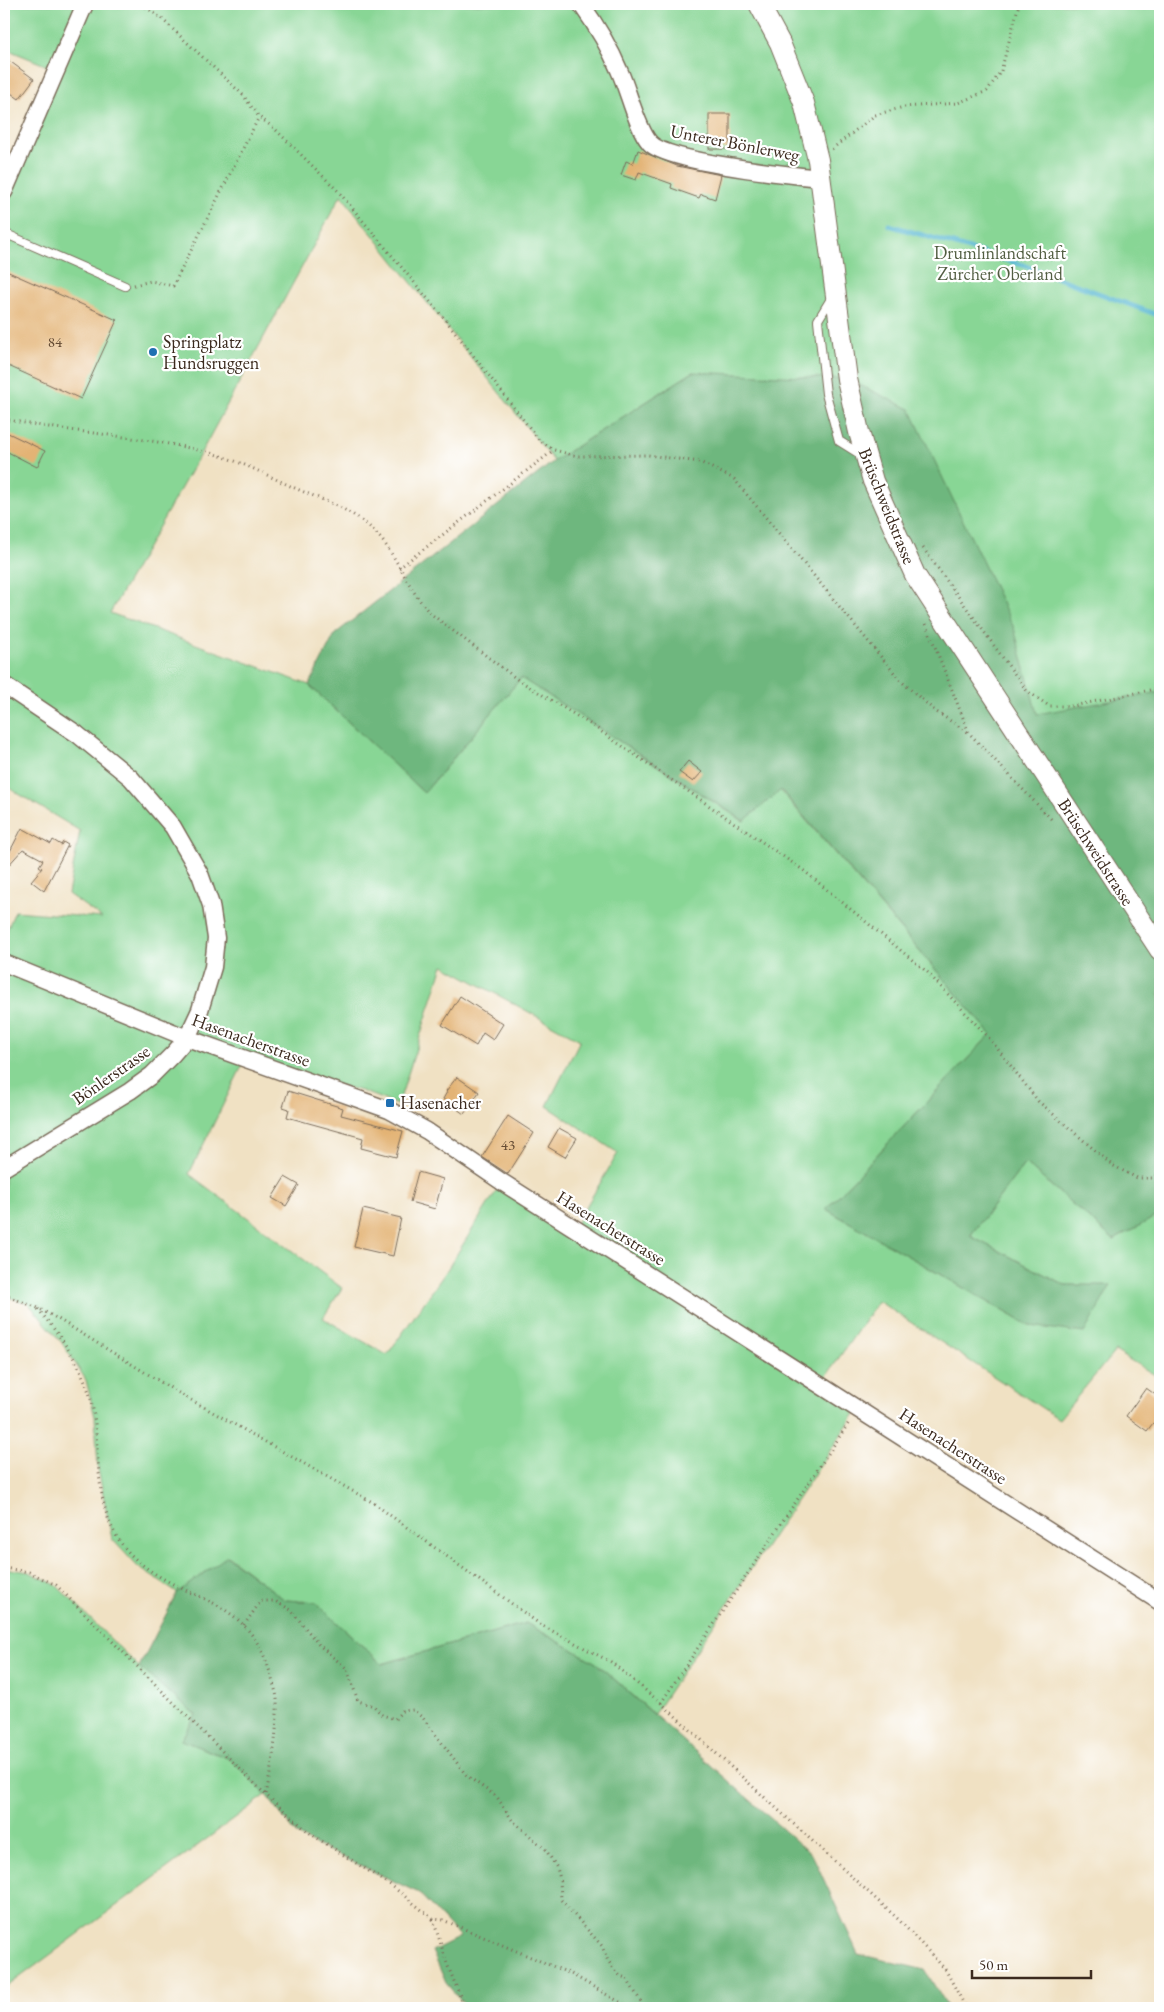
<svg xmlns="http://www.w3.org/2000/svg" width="1164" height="2012" font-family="'EB Garamond',serif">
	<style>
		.green { fill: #88d695; stroke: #62805a; fill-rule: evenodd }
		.forest { fill: #6eb77e; stroke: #54704e }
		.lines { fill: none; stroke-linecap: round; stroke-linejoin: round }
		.stream { stroke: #50b4cf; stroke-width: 5 }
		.building { fill: #e3b374 }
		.service-casing { stroke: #7a6a58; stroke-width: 10 }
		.minor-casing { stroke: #7a6a58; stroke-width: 19 }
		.tertiary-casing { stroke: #7a6a58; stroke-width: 22 }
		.path { stroke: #7a6a58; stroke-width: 3; stroke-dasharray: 1 4; stroke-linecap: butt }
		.service { stroke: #fff; stroke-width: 8 }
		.minor { stroke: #fff; stroke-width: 16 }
		.tertiary { stroke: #fff; stroke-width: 20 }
		.poi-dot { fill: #1f6fb2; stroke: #fff; stroke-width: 2 }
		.labels { text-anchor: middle; stroke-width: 4.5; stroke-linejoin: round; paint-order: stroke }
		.number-label { font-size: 15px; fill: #654c34 }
		.street-label { font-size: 18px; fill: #3b2a1e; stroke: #fff }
		.park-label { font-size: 18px; fill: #525e42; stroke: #fff }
		.poi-label { font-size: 18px; fill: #3b2a1e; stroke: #fff; text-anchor: start }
	</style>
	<rect width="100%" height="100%" fill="#fff"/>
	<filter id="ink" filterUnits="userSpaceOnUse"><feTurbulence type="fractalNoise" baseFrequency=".02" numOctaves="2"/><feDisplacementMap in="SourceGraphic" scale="10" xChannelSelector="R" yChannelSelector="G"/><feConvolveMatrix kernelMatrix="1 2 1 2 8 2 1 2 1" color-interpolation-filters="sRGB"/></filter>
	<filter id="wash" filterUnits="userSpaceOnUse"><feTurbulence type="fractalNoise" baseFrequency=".0096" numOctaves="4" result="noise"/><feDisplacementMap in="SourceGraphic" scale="20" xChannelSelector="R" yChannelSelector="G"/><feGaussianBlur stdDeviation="1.12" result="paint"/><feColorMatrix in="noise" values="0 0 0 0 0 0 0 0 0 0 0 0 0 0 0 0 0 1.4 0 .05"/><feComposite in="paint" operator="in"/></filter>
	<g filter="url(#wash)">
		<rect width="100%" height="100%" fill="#f0e1c3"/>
		<!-- green -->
		<g class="green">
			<path d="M4,4H1160V943L693,372L554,461L341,195L202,451L110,613L309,685L424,793L521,678L743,821L780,790L991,1034L826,1209L1030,1326L1110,1286L1065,1285L970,1236L1025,1163L1114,1240L1160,1214V1378L1115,1351L1059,1419L878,1301L821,1384L858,1409L654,1714L596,1663L526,1623L382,1664L315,1602L285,1600L228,1556L177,1593L138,1567L112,1539L98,1469L95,1417L86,1380L62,1343L28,1303L4,1296V937L15,911L102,918L68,894L80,831L4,785V192L57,70L4,48ZM443,965L580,1040L547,1106L618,1153L574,1227L502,1182L445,1273L387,1355L323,1318L342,1288L189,1174L245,1060L361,1091L398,1105Z"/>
			<path d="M4,1568L29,1572L56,1585L139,1667L196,1715L181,1740L230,1759L266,1795L4,1989Z"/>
		</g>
		<!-- forest -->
		<g class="forest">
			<path d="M693,372L847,379L910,409L1014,628L1037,714L1160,692V1214L1114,1240L1025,1163L970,1236L1065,1285H1111L1084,1333L1030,1326L826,1209L991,1034L781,790L744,821L521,678L424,793L309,685L335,634L554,461Z"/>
			<path d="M227,1556L285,1600L315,1602L382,1664L526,1623L596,1663L813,1856L858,1954L925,1970L948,2008H467L446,1983L432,1951L460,1937L419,1893L298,1836L266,1795L230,1759L181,1740L196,1715L139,1667L177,1593Z"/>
		</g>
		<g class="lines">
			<!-- stream -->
			<path class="stream" d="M889,225L1023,265L1160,316"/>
		</g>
		<g id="blocks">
			<!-- building -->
			<g class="building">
				<path d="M4,57L34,79L19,99L4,88Z"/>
				<rect x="709" y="114" width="21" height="35"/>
				<path d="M638,150L677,166L721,175L715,199L701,194L699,198L671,188L672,184L639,172L636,180L621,175L626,161L633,164Z"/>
				<path d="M4,270L117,320L81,399L4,364Z"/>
				<path d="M4,431L45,451L37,467L4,450Z"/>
				<path d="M688,761L702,772L693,782L679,772Z"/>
				<path d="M22,828L51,844L53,840L61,845L63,842L68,845L44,891L31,881L42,868L39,866L43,860L23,849L6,868L4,867V863Z"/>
				<path d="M460,996L503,1024L493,1040L483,1033L476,1046L442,1025Z"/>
				<path d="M457,1077L479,1092L464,1114L443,1099L447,1092L446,1091Z"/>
				<path d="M288,1091L343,1108L341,1115L403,1131L396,1157L361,1148L363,1138L287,1117L289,1109L283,1107Z"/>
				<path d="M508,1116L534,1133L508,1174L482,1157Z"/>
				<path d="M559,1128L577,1138L565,1157L548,1147Z"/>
				<path d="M418,1172L443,1179L435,1209L410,1202Z"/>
				<path d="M285,1177L299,1185L286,1206L272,1198Z"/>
				<path d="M363,1209L401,1218L393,1256L354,1247Z"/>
				<path d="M1146,1388L1160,1398V1425L1153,1423L1147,1431L1126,1416Z"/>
			</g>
		</g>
	</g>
	<g filter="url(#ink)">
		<use href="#blocks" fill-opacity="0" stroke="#7a6a58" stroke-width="1"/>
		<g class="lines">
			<defs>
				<g id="service">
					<path d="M4,233L125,286"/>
					<path d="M832,297L818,320L826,394L839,441L863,456"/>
				</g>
				<g id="minor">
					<path d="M581,4C596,25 609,46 619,70C628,89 637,129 650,143C667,162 791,175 821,178"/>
					<path d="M4,192L85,4"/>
					<path d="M4,685L77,734L131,778L173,827L200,874L211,905L216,938L213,967L200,1010L187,1038L173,1054L152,1075L130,1091L4,1168"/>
					<path d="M4,963L187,1038L389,1110L427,1131L502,1182L1160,1602"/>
				</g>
				<path id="tertiary" d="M759,4L780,43L804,103L818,160L847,379L859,432L873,481L915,575L1160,950"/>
			</defs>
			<!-- service casing -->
			<use href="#service" class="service-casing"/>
			<!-- minor casing -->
			<use href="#minor" class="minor-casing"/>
			<!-- tertiary casing -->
			<use href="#tertiary" class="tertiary-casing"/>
			<!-- path -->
			<g class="path">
				<path d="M142,4L162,19L243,95L259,117L274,128L338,191L448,323L539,440L554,450L577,456L648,455L700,462L734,479L901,681L935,711L969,733"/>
				<path d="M832,149L875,115L904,107L958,103L987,91L1001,71L1019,4"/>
				<path d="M134,285L151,281L173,286L259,117"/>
				<path d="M4,419C69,433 137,435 202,451C235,458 266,475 297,489C320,499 345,507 365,523C395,546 405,587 431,614L517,679L593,726L803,870L927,972L990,1039L1038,1101L1112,1165L1137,1178H1153L1160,1173"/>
				<path d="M923,548L1027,691L1049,706H1073L1160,688"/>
				<path d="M399,568L554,450"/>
				<path d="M926,624L969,733L1053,821"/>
				<path d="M4,1295L36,1307L58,1319L177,1392L372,1502L541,1625L611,1662L661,1703L899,1920L945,1969L966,2008"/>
				<path d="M38,1309C61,1337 84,1367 92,1404C101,1447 93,1497 117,1537C135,1567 171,1584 201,1597C239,1614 260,1636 271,1676C273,1683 276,1691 277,1698C278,1731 272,1764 266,1795"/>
				<path d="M4,1568L29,1572L56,1585L266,1795L311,1834L392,1886L433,1919L443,1920L571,1974L630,2008"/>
				<path d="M244,1625L261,1601H275L291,1610L319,1645L347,1669L358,1701L374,1706L382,1715L395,1719L402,1711L413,1710L423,1718L467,1776L497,1797L512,1820L546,1850L557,1868L560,1879L561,1900L602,1946L608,1961L620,1976L626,1978L645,2008"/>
				<path d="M661,1703L850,1421"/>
				<path d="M433,1919L447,1964L465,2008"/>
			</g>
			<!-- service -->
			<use href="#service" class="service"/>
			<!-- minor -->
			<use href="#minor" class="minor"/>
			<!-- tertiary -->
			<use href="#tertiary" class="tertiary"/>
		</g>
	</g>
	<!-- markers -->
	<g class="poi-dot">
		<circle cx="153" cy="352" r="5"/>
		<rect x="385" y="1098" width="10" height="10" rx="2.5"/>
	</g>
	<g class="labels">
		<!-- number labels -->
		<g class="number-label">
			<text x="55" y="347">84</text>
			<text x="508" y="1150">43</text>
		</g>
		<!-- street labels -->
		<g class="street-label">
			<text transform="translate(735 143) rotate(11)" y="6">Unterer Bönlerweg</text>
			<text transform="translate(887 506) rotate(68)" y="6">Brüschweidstrasse</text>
			<text transform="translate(1096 852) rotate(57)" y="6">Brüschweidstrasse</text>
			<text transform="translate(251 1040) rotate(20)" y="6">Hasenacherstrasse</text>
			<text transform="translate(111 1075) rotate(-35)" y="6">Bönlerstrasse</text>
			<text transform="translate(611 1228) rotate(32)" y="6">Hasenacherstrasse</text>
			<text transform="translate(953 1446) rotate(33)" y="6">Hasenacherstrasse</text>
		</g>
		<!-- park labels -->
		<g class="park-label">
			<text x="1000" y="259">Drumlinlandschaft<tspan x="1000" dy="21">Zürcher Oberland</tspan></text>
		</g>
		<!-- poi labels -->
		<g class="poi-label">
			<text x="163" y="348">Springplatz<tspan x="163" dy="21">Hundsruggen</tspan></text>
			<text x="400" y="1109">Hasenacher</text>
		</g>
	</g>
	<!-- margin -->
	<rect width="1164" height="2012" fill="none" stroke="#fff" stroke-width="20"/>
	<!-- scale -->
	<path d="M972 1970v8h119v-8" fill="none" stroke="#3b2a1e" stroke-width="2.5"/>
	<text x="979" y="1970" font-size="15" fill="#3b2a1e" stroke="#ffffff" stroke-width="4" paint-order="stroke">50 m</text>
</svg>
